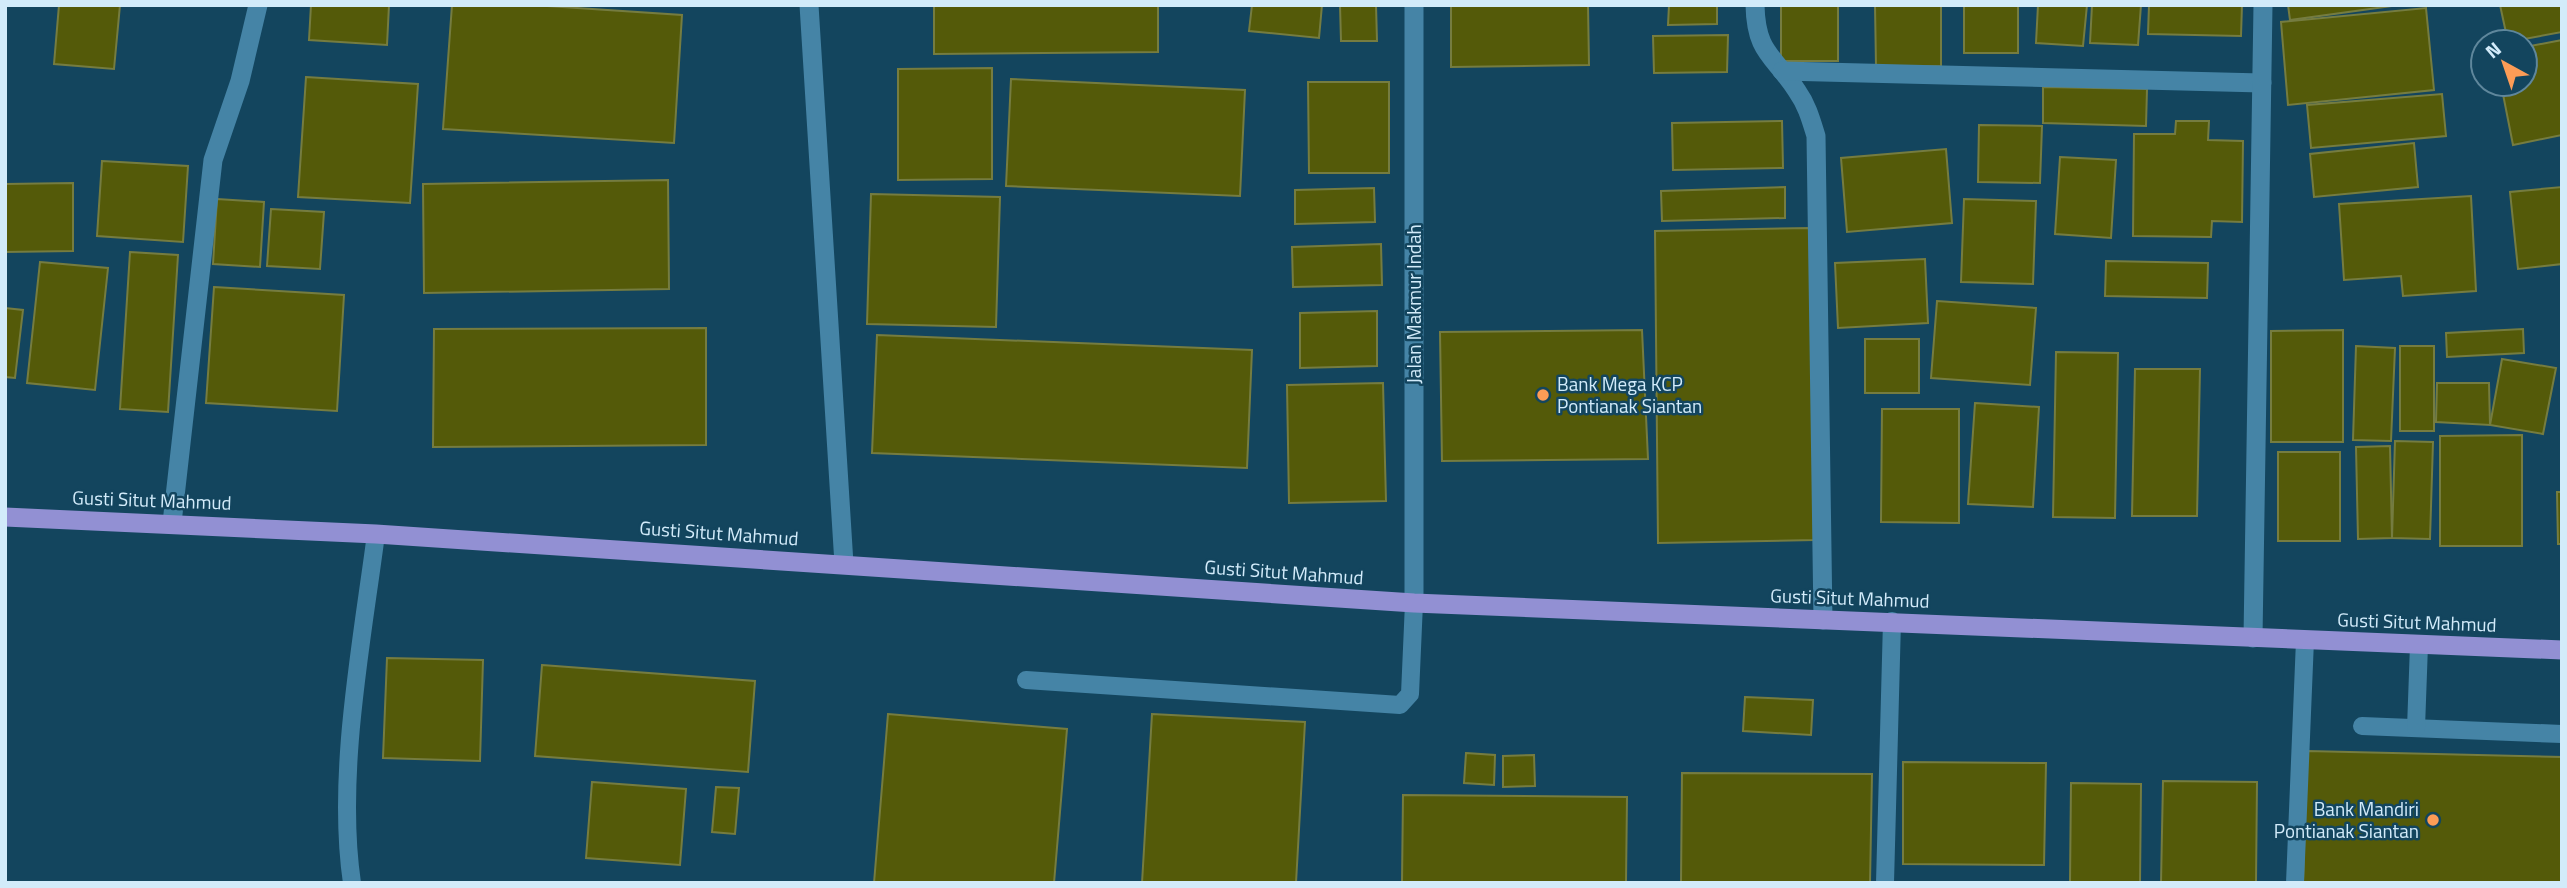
<svg xmlns="http://www.w3.org/2000/svg" width="2567" height="888" font-family="'Titillium Web',sans-serif">
	<style>
		.building { fill: #545a09; stroke: #757c40; stroke-width: 2 }
		.lines { fill: none; stroke-linecap: round; stroke-linejoin: round }
		.service { stroke: #4584a6; stroke-width: 18 }
		.minor { stroke: #4584a6; stroke-width: 19 }
		.trunk { stroke: #9290d3; stroke-width: 19 }
		.poi-dot { fill: #fd9c56; stroke: #13455e; stroke-width: 2.5 }
		.labels { text-anchor: middle; stroke-width: 5; stroke-linejoin: round; paint-order: stroke }
		.street-label { font-size: 19px; fill: #d2ebfa; stroke: #13455e }
		.poi-label { font-size: 19px; fill: #d2ebfa; stroke: #13455e; text-anchor: start }
	</style>
	<rect width="100%" height="100%" fill="#13455e"/>
	<!-- building -->
	<g class="building">
		<path d="M59,5H120L114,69L54,64Z"/>
		<path d="M311,5H389L387,45L309,40Z"/>
		<path d="M452,5H532L682,15L674,143L443,129Z"/>
		<path d="M934,5H1158V52L934,54Z"/>
		<path d="M1252,5H1322L1319,38L1249,31Z"/>
		<path d="M1340,5H1376L1377,41H1341Z"/>
		<path d="M1451,5H1588L1589,65L1451,67Z"/>
		<path d="M1669,5H1717V24L1668,25Z"/>
		<rect x="1781" y="5" width="57" height="56"/>
		<path d="M1875,5H1941V66L1876,67Z"/>
		<rect x="1964" y="5" width="54" height="48"/>
		<path d="M2038,5H2087L2083,46L2036,43Z"/>
		<path d="M2092,5H2141L2138,45L2090,43Z"/>
		<path d="M2149,5H2242L2241,36L2148,34Z"/>
		<path d="M2288,5H2399L2290,20Z"/>
		<path d="M2500,5H2562V32L2508,42Z"/>
		<path d="M2426,8L2434,90L2288,105L2281,22Z"/>
		<path d="M1728,35L1727,72L1654,73L1653,36Z"/>
		<path d="M2562,40V135L2513,145L2501,84H2525V47Z"/>
		<path d="M992,68V179L898,180V69Z"/>
		<path d="M306,77L418,84L410,203L298,197Z"/>
		<path d="M1011,79L1245,90L1240,196L1006,186Z"/>
		<path d="M1308,82H1389V173H1309Z"/>
		<path d="M2043,87L2147,89L2146,126L2043,123Z"/>
		<path d="M2442,94L2446,136L2311,148L2307,105Z"/>
		<path d="M1782,121L1783,168L1673,170L1672,123Z"/>
		<path d="M2176,121H2209L2208,140L2243,141L2242,222L2212,221L2211,237L2133,236L2134,134H2175Z"/>
		<path d="M1979,125L2042,126L2040,183L1978,182Z"/>
		<path d="M2414,143L2418,187L2314,197L2310,154Z"/>
		<path d="M1946,149L1952,223L1847,232L1841,158Z"/>
		<path d="M2060,157L2116,160L2111,238L2055,234Z"/>
		<path d="M102,161L188,166L183,242L97,236Z"/>
		<path d="M668,180L669,289L424,293L423,184Z"/>
		<path d="M73,183V251L5,252V184Z"/>
		<path d="M1785,187V218L1662,221L1661,191Z"/>
		<path d="M2562,187V264L2518,269L2510,192Z"/>
		<path d="M1374,188L1375,222L1295,224V190Z"/>
		<path d="M871,194L1000,197L996,327L867,324Z"/>
		<path d="M2471,196L2476,291L2403,296L2401,276L2344,280L2339,204Z"/>
		<path d="M217,199L264,202L260,267L213,264Z"/>
		<path d="M1964,199L2036,201L2033,284L1961,282Z"/>
		<path d="M271,209L324,212L320,269L267,266Z"/>
		<path d="M1810,228L1814,540L1658,543L1655,231Z"/>
		<path d="M1381,244L1382,285L1293,287L1292,247Z"/>
		<path d="M130,252L178,255L168,412L120,409Z"/>
		<path d="M1925,259L1928,323L1838,328L1835,263Z"/>
		<path d="M2106,261L2208,263L2207,298L2105,296Z"/>
		<path d="M40,262L108,268L95,390L27,383Z"/>
		<path d="M214,287L344,295L337,411L206,403Z"/>
		<path d="M1937,301L2036,308L2030,385L1931,378Z"/>
		<path d="M5,308L23,310L15,378L5,377Z"/>
		<path d="M1377,311V366L1300,368V313Z"/>
		<path d="M706,328V445L433,447L434,329Z"/>
		<path d="M2523,329L2524,353L2447,357L2446,333Z"/>
		<path d="M1642,330L1648,459L1442,461L1440,332Z"/>
		<path d="M2343,330V442H2271V331Z"/>
		<path d="M877,335L1252,350L1247,468L872,453Z"/>
		<rect x="1865" y="339" width="54" height="54"/>
		<path d="M2356,346L2395,348L2391,441L2353,440Z"/>
		<rect x="2400" y="346" width="34" height="85"/>
		<path d="M2056,352L2118,353L2115,518L2053,517Z"/>
		<path d="M2502,359L2556,368L2543,434L2490,425Z"/>
		<path d="M2135,369H2200L2197,516H2132Z"/>
		<path d="M1383,383L1386,501L1289,503L1287,385Z"/>
		<path d="M2437,383H2489L2490,425L2436,422Z"/>
		<path d="M1975,403L2039,407L2033,507L1968,504Z"/>
		<path d="M1882,409H1959V523L1881,522Z"/>
		<path d="M2522,435V546H2440V436Z"/>
		<path d="M2395,441L2433,442L2430,539L2392,538Z"/>
		<path d="M2390,446L2392,538L2358,539L2356,447Z"/>
		<rect x="2278" y="452" width="62" height="89"/>
		<path d="M2557,492H2562V544H2558Z"/>
		<path d="M387,658L483,660L480,761L383,758Z"/>
		<path d="M542,665L755,681L748,772L535,756Z"/>
		<path d="M1745,697L1813,700L1811,735L1743,731Z"/>
		<path d="M888,714L1067,729L1054,883H874Z"/>
		<path d="M1152,714L1305,722L1296,883H1142Z"/>
		<path d="M2307,751L2562,757V883L2303,882Z"/>
		<path d="M1466,753L1495,755L1494,785L1464,783Z"/>
		<path d="M1534,755L1535,786L1503,787V756Z"/>
		<path d="M1903,762L2046,763L2044,865L1903,864Z"/>
		<path d="M1682,773L1872,774L1870,883H1681Z"/>
		<path d="M2163,781L2257,782L2256,883H2161Z"/>
		<path d="M592,782L686,789L680,865L586,858Z"/>
		<path d="M2071,783L2141,784L2140,883H2070Z"/>
		<path d="M716,787L739,788L735,834L712,832Z"/>
		<path d="M1403,795L1627,797L1626,883H1402Z"/>
	</g>
	<g class="lines">
		<!-- service -->
		<g class="service">
			<path d="M1026,680L1400,705L1410,694L1414,603"/>
			<path d="M2362,726L2562,734"/>
			<path d="M2416,728L2419,645"/>
			<path d="M352,883C336,775 362,642 376,534"/>
			<path d="M1885,883L1892,621"/>
			<path d="M2295,883L2305,640"/>
		</g>
		<!-- minor -->
		<g class="minor">
			<path d="M809,5L844,564"/>
			<path d="M1414,5V603"/>
			<path d="M1755,5C1756,54 1774,55 1797,91C1807,105 1811,120 1816,136L1823,620"/>
			<path d="M1782,71L2262,83"/>
			<path d="M172,523L213,160L240,81L258,5"/>
			<path d="M2253,638L2263,5"/>
		</g>
		<!-- trunk -->
		<path class="trunk" d="M5,517L376,534L1414,603L2562,650"/>
	</g>
	<!-- markers -->
	<g class="poi-dot">
		<circle cx="1543" cy="395" r="7"/>
		<circle cx="2433" cy="820" r="7"/>
	</g>
	<g class="labels">
		<!-- street labels -->
		<g class="street-label">
			<text transform="translate(1414 304) rotate(-90)" y="7">Jalan Makmur Indah</text>
			<text transform="translate(152 500) rotate(2)" y="7">Gusti Situt Mahmud</text>
			<text transform="translate(719 533) rotate(4)" y="7">Gusti Situt Mahmud</text>
			<text transform="translate(1284 572) rotate(4)" y="7">Gusti Situt Mahmud</text>
			<text transform="translate(1850 598) rotate(2)" y="7">Gusti Situt Mahmud</text>
			<text transform="translate(2417 622) rotate(2)" y="7">Gusti Situt Mahmud</text>
		</g>
		<!-- poi labels -->
		<g class="poi-label">
			<text x="1557" y="391">Bank Mega KCP<tspan x="1557" dy="22">Pontianak Siantan</tspan></text>
			<text x="2419" y="816" text-anchor="end">Bank Mandiri<tspan x="2419" dy="22">Pontianak Siantan</tspan></text>
		</g>
	</g>
	<!-- border -->
	<rect width="2567" height="888" fill="none" stroke="#d2ebfa" stroke-width="14"/>
	<!-- north arrow -->
	<g transform="translate(2504 63) rotate(320)"><circle r="33" fill="#13455e" stroke="#5f879c" stroke-width="2"/>
	<path d="M0-5L12 26L0 18L-12 26Z" fill="#fd9c56"/>
	<text y="-10" font-size="19" font-weight="bold" text-anchor="middle" fill="#d2ebfa">N</text>
	</g>
</svg>
